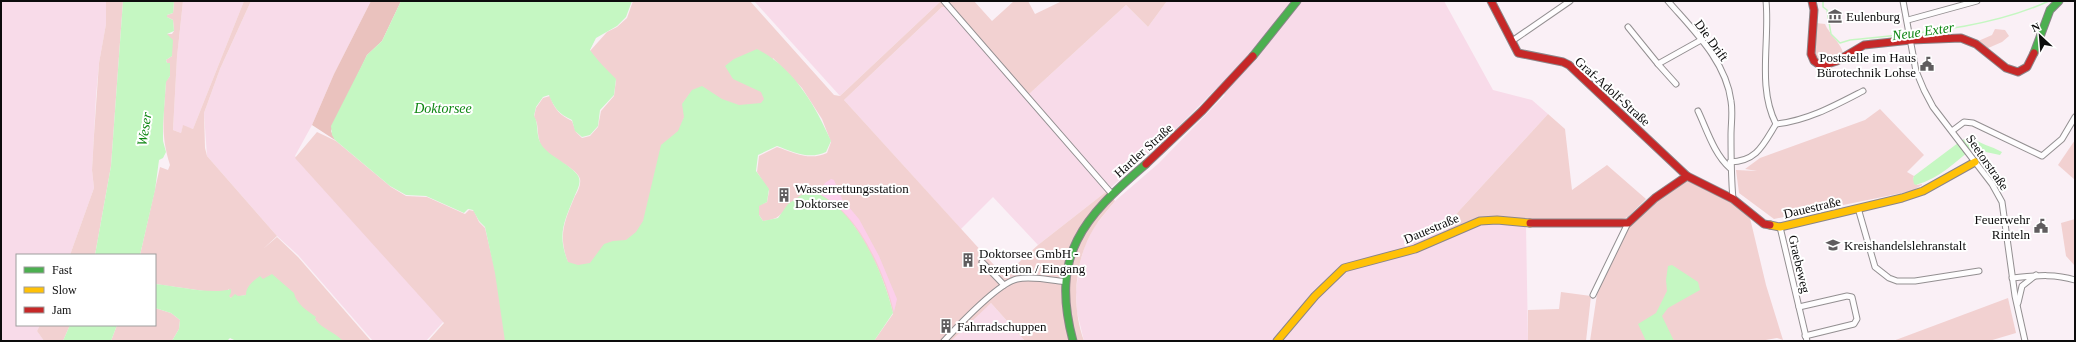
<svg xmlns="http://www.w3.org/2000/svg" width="2076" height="342" font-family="Georgia,serif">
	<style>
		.farmland { fill: #f8dbe9 }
		.green { fill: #f2d1d1 }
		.forest { fill: #eac2be }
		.sand { fill: #fccfeb }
		.water { fill: #c5f7c2 }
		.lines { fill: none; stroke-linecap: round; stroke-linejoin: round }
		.stream { stroke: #c5f7c2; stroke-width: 1.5 }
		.street-casing { stroke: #938f91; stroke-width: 7 }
		.fast-casing { stroke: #8a8588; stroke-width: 9 }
		.slow-casing { stroke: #8a8588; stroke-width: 9 }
		.jam-casing { stroke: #8a8588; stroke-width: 9 }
		.street { stroke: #fefdfe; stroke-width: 5 }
		.fast { stroke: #4caf50; stroke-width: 7 }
		.slow { stroke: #ffc107; stroke-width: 7 }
		.jam { stroke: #c62828; stroke-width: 7 }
		.labels { text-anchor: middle; stroke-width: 4; stroke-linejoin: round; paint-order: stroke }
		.poi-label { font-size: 13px; fill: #0c0c0c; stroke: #fff; text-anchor: start }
		.street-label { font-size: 13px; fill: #0c0c0c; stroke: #fff }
		.water-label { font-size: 14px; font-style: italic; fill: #0f8713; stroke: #fff }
	</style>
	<rect width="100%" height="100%" fill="#faf0f6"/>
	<!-- farmland -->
	<g class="farmland">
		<path d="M1,1H106V24L99,63L96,96L92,170L94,188L70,255H17V325H40L37,331L44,341H1Z"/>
		<path d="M183,1H244L193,129L183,126L181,133L173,130L177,57Z"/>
		<path d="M251,1H371L334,74L312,125L295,156L444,321L426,341H373L298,255L277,236L207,156L204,113L220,69Z"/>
		<path d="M754,1H941L840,96Z"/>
		<path d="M1167,1H1444L1493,90L1532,100L1548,114L1447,224L1448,232L1377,262L1483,221L1526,225L1528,341H1084L1077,312L1076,292L1079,266L1085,245L1094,227L1115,201L1159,163L1225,95L1217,88L1172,133L1107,191L1038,245L993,197L961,229L844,100L942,7H952L1028,95L1126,5L1148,27Z"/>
		<path d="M991,303L1025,341H951L972,319Z"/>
	</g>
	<!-- green -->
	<g class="green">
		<path d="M106,1H123L111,166L95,255H70L94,188L92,170L94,135L99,63L106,24Z"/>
		<path d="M174,1H183L177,57L173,130L181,133L183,125L193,129L244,1H251L220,69L204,113L205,148L207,156L277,236L263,249L277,237L298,257L371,341H342L319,326L314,317L246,295L231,298L228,296L229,289L227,291H204L155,284V255H140L160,167L168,170L170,165C160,134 164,114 166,81L170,76V64L167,63L166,60L172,56L167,34H172L174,31L173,20L167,17V15L173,13Z"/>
		<path d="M633,1H750L834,95L840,96L941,1H974L992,21L1014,1H1028L1035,14L1062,1H1167L1148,27L1126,5L1028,95L952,7H942L844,100L1004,276L1038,245L1107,191L1115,201C1108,210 1100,218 1094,228C1074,261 1071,305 1084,341H1025L991,303L951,341H874L893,314C886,282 872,253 854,226L786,209C779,217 775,220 763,221L759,215V205L767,202L769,191L757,172L759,156L777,147C794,153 810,161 827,153L831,142L822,119L802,88L773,58L763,92L766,99L762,105L684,118L643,222L637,233L591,264L579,266L568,263C558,235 564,222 575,196C578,191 581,185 580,179C578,169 553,159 545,151C534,138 541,127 534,117L536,108L543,98L550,96C554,109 560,115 572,121L576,132L582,138L590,136L598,127L601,111L614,96L616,80L598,62L590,51L607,32L617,27L627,18Z"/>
		<path d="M1816,23L1825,24C1829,34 1841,43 1843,53L1831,61H1818L1811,50Z"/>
		<path d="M1995,29L2005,30L2009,36L2002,42L1986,49L1976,42L1992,35Z"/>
		<path d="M1880,109L1924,155L1907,172L1914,176L1913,179L1917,185L1922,184V185L1912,191L1774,219L1739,193L1736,170L1757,171L1745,169L1760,158L1865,120Z"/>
		<path d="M1548,114L1565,129L1572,190L1607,165L1646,199L1628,217L1622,219L1527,220L1498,217L1448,232L1447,224Z"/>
		<path d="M317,132L336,141L391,187L406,196L427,197L465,214L469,210L474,211L479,222L485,228L496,274L506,341H428L444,323L295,158Z"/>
		<path d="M2075,140V180L2058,165Z"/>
		<path d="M1688,180L1729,201L1750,218L1766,285L1783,340L1777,338L1760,341H1590L1597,294L1629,225L1663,195L1683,181Z"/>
		<path d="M2075,219V266L2066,256L2061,223Z"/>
		<path d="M1561,292L1591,296L1586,341H1528V310L1559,309Z"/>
		<path d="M2008,298L2016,333L1989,341H1893Z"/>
		<path d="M155,308L171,313L180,320L179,329L172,341H111L117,325H155Z"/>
		<path d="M40,325H70L63,341H44L37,331Z"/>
	</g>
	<!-- forest -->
	<path class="forest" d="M371,1H401L382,41L367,55L331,131L335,140L312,125L334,74Z"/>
	<!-- sand -->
	<path class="sand" d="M831,179L834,180L842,199L859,219L879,256L897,299L894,312C884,270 855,203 809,190H820L825,183Z"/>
	<!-- water -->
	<g class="water">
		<path d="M123,1H174L173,13L167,15V17L173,20L174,31L167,34L173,40L172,56L166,60L167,63H170V76L166,82L163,125V141L166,152L163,158L159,160L155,190L140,255H95L111,166Z"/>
		<path d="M401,1H632L626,17L617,26L596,38L590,50C597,60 607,70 616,79L614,95L600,110L598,126L590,135L582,137L575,131L572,120C559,114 554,108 549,95L543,97L536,107L534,116C540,126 534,138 545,149C552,157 577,169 579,178C581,184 577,190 575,195C564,222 557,234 568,262L578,265L590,263L604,244L613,241L626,240L636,232L643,221L661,145L678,131L684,117L682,104L692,90L702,86L722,99L739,105L761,103L764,99L761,92L733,79L725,66L734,59L757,49C794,68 815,105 831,141L826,152C809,160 793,152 777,146L758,155L756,171L769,189L767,202L759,206V215L763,221L778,218L788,204L809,190C854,204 883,271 893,313L874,341H505L495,273L485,227L479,221L473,210L468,209L464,213L426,196L406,195L390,186L335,140L332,135L331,126L367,55L382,41Z"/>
		<path d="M1971,137C1980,144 1991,146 2002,152L2000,155L1981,151L1973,148C1955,162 1940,178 1916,185L1914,184L1913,179L1914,176L1962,140Z"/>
		<path d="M1672,265L1698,282L1700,290L1668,308L1662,316L1674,341H1646L1638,324L1656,313L1667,291L1666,280L1668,266Z"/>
		<path d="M272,274L294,293C296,304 308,311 316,317L315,319C322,329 335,332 343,341H236L230,338L227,341H172L179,329L180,320L171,313L155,308V284C177,286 212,295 231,289V293L229,296L231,298L235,294L238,296L246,295C246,286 253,281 260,276L263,279Z"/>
		<path d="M70,325H117L111,341H63Z"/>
	</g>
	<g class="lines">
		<!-- stream -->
		<path class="stream" d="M1823,1V7L1827,10L1831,34L1840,43L1850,40C1916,33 1988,29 2049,1"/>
		<defs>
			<g id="street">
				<path d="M944,1L1112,194"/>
				<path d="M1668,1C1693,30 1726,61 1731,101C1733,112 1731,124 1731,135C1731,156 1731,177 1733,199"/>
				<path d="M1766,1C1770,41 1757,87 1776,124"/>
				<path d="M1903,1L1916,71L1924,90L1933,107L1992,184L2002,202L2015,296L2025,341"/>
				<path d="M1908,20L1977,1"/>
				<path d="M1628,27L1658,64L1701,40"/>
				<path d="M1512,41L1570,1"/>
				<path d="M1658,64L1676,84"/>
				<path d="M1698,111C1707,130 1714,154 1730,168"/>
				<path d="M1776,124C1807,121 1836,105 1863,91"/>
				<path d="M1952,131L1964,122L1973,123L2042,156L2062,139L2075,117"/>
				<path d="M1730,162C1757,161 1763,145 1776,124"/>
				<path d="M1858,208L1875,267L1889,278L1897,281H1915L1979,271"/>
				<path d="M1780,227L1807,341"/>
				<path d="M982,262L1004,285"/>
				<path d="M2012,278C2034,276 2053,273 2075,280"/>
				<path d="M1593,295L1628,223"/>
				<path d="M2018,303L2022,286L2036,275"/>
				<path d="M1799,307L1847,296L1852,297L1857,319L1854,324L1805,336"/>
				<path d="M944,341C958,326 998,283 1017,279C1032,276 1050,280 1066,282"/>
			</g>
			<g id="fast">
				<path d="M2034,53L2050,10L2059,1"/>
				<path d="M1253,56L1297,1"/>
				<path d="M1073,341C1050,254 1083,218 1146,164"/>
			</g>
			<g id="slow">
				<path d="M1770,225L1780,227L1902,198L1923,191L1975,162"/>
				<path d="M1277,341L1315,296L1344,268L1415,249L1480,221L1497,220L1530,223"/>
			</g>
			<g id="jam">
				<path d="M1491,1L1518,53L1563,62L1569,65L1687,176"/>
				<path d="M1812,1L1814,10L1811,54L1814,61L1821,66L1837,61L1864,45L1911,40L1961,38L1976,44L2006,68L2018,72L2027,67L2034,53"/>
				<path d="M1146,164L1202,111L1253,56"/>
				<path d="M1530,223H1628L1655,198L1687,176L1733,199L1764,224L1770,225"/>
			</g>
		</defs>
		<!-- street casing -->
		<use href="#street" class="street-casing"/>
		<!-- fast casing -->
		<use href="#fast" class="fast-casing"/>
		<!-- slow casing -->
		<use href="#slow" class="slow-casing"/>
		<!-- jam casing -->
		<use href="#jam" class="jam-casing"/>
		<!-- street -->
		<use href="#street" class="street"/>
		<!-- fast -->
		<use href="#fast" class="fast"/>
		<!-- slow -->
		<use href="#slow" class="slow"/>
		<!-- jam -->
		<use href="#jam" class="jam"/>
	</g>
	<!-- icons -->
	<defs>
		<symbol id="museum-bare" viewBox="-9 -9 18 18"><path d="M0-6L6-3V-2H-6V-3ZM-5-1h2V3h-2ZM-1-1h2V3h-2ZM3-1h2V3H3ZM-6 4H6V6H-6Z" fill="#5f5c5e" stroke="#fff" stroke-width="2.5" paint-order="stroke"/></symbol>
		<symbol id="civic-bare" viewBox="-9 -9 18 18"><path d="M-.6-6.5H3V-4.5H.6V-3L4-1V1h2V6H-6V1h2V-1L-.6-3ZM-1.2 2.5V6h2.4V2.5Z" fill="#5f5c5e" stroke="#fff" stroke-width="2.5" paint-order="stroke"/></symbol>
		<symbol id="building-bare" viewBox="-9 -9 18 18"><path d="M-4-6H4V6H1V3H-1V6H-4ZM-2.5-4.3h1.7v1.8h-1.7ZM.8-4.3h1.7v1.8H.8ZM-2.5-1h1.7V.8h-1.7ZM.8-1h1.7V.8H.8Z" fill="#5f5c5e" stroke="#fff" stroke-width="2.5" paint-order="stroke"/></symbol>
		<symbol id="school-bare" viewBox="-9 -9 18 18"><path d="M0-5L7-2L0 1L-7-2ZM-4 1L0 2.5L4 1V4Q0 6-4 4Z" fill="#5f5c5e" stroke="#fff" stroke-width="2.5" paint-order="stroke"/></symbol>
	</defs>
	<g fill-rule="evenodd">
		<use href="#museum-bare" x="1825" y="6" width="20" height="20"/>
		<use href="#civic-bare" x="1917" y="54" width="20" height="20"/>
		<use href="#building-bare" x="774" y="185" width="20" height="20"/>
		<use href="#civic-bare" x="2031" y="216" width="20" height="20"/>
		<use href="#school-bare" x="1823" y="235" width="20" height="20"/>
		<use href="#building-bare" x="958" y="250" width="20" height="20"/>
		<use href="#building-bare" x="936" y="316" width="20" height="20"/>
	</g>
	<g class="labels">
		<!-- poi labels -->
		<g class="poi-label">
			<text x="1846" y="21">Eulenburg</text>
			<text x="1916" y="62" text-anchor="end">Poststelle im Haus<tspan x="1916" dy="15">Bürotechnik Lohse</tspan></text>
			<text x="795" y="193">Wasserrettungsstation<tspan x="795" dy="15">Doktorsee</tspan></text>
			<text x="2030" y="224" text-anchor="end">Feuerwehr<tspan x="2030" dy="15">Rinteln</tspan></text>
			<text x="1844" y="250">Kreishandelslehranstalt</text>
			<text x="979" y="258">Doktorsee GmbH -<tspan x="979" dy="15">Rezeption / Eingang</tspan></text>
			<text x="957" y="331">Fahrradschuppen</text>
		</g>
		<!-- street labels -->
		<g class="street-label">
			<text transform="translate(1712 40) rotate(54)" y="5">Die Drift</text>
			<text transform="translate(1613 91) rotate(42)" y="5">Graf-Adolf-Straße</text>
			<text transform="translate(1143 150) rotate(-42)" y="5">Hartler Straße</text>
			<text transform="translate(1988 162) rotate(55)" y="5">Seetorstraße</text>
			<text transform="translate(1812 207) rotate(-13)" y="5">Dauestraße</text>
			<text transform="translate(1431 228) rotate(-23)" y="5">Dauestraße</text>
			<text transform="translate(1800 264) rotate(77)" y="5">Graebeweg</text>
		</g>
		<!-- water labels -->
		<g class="water-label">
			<text transform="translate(1923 31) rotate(-8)" y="5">Neue Exter</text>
			<text x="443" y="113">Doktorsee</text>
			<text transform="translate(144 129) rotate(-81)" y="5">Weser</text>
		</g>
	</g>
	<!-- border -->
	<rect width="2076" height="342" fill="none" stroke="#0c0c0c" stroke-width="4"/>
	<!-- legend -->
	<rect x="16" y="254" width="140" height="72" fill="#ffffff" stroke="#9e9e9e"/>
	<rect x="24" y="267" width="20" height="6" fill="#4caf50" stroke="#9e9e9e"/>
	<text x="52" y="274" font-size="12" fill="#0c0c0c">Fast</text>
	<rect x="24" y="287" width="20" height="6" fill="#ffc107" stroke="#9e9e9e"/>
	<text x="52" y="294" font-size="12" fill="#0c0c0c">Slow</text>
	<rect x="24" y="307" width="20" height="6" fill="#c62828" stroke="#9e9e9e"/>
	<text x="52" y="314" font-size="12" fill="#0c0c0c">Jam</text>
	<!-- north arrow -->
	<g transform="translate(2040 36) rotate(334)" stroke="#ffffff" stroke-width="3" paint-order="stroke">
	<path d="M0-3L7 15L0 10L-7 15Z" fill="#0c0c0c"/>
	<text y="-6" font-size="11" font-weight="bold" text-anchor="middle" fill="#0c0c0c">N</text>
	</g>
</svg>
